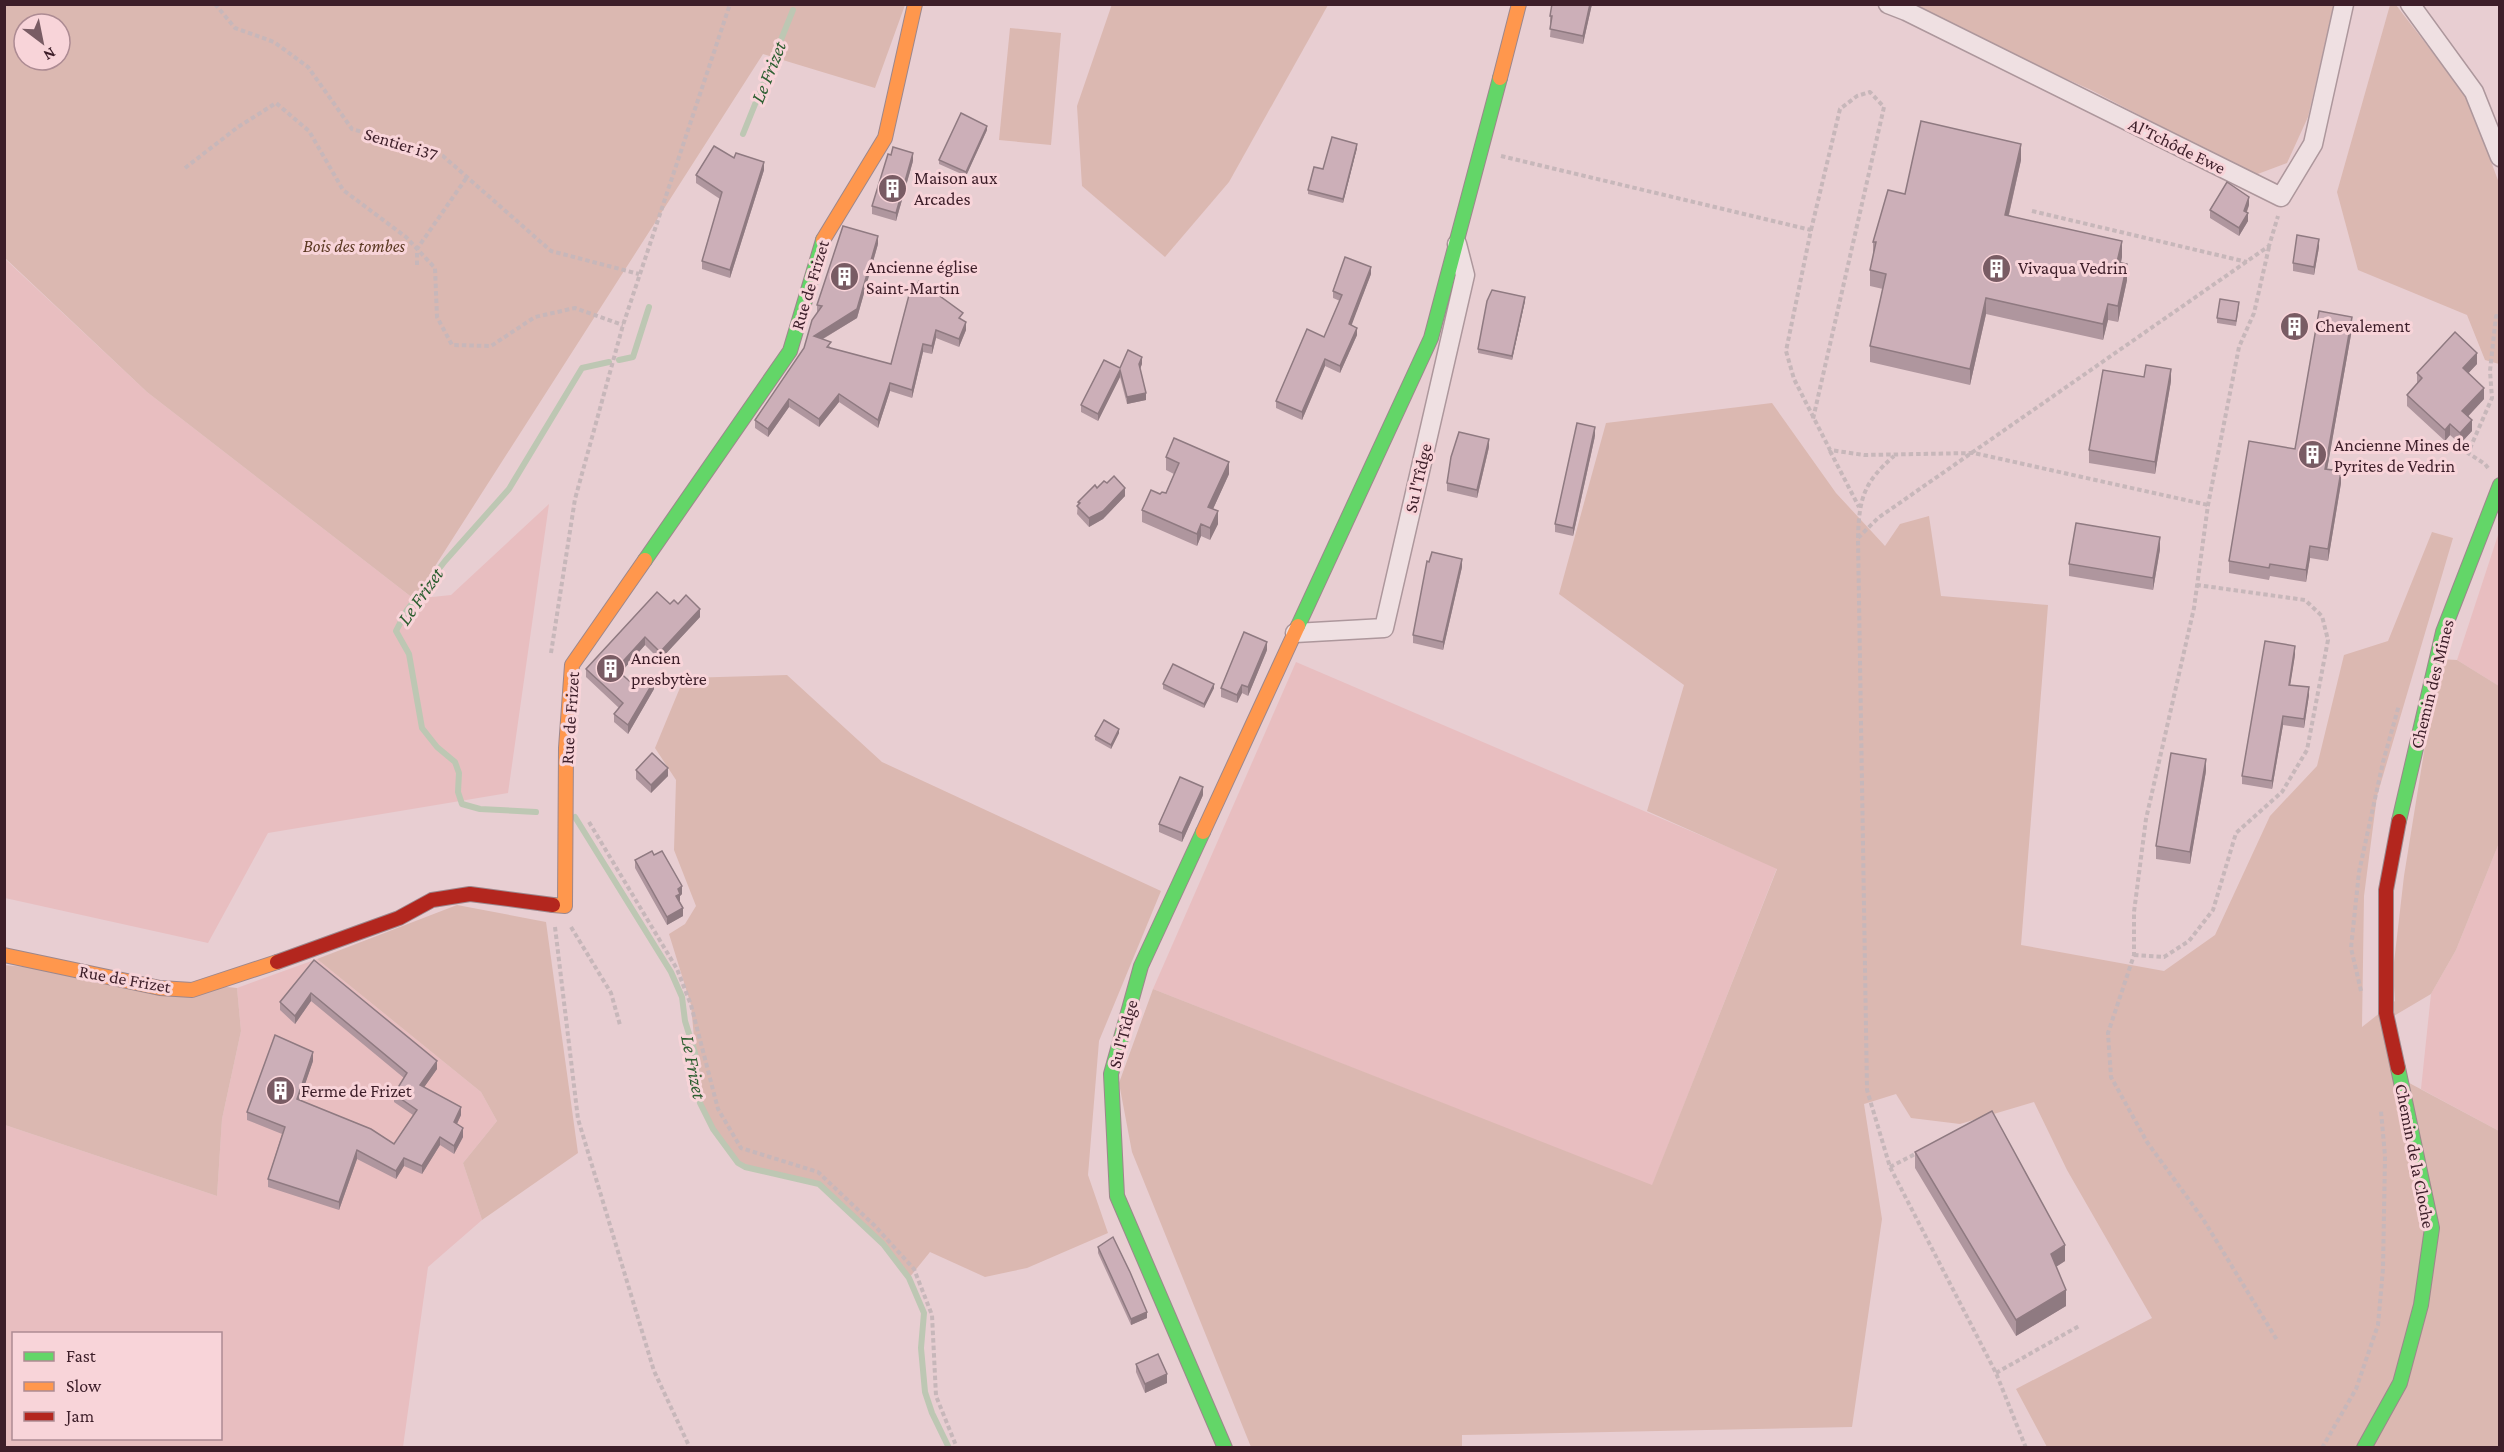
<svg xmlns="http://www.w3.org/2000/svg" width="2504" height="1452" font-family="'Crimson Pro',serif">
	<style>
		.farmland { fill: #e8bec0; fill-rule: evenodd }
		.green { fill: #dbb8b1; fill-rule: evenodd }
		.lines { fill: none; stroke-linecap: round; stroke-linejoin: round }
		.stream { stroke: #bdc7b3; stroke-width: 6 }
		.street-casing { stroke: #ad979c; stroke-width: 21 }
		.fast-casing { stroke: #9d878c; stroke-width: 16 }
		.slow-casing { stroke: #9d878c; stroke-width: 16 }
		.jam-casing { stroke: #9d878c; stroke-width: 16 }
		.path { stroke: #c7b7ba; stroke-width: 4; stroke-dasharray: 4.5 3; stroke-linecap: butt }
		.street { stroke: #efe0e2; stroke-width: 18 }
		.fast { stroke: #63d668; stroke-width: 14 }
		.slow { stroke: #ff974d; stroke-width: 14 }
		.jam { stroke: #b3261e; stroke-width: 14 }
		.wall { fill: #af969e }
		.shaded-wall { fill: #8f7a81 }
		.building { fill: #ccafb8; stroke: #8f7a81; stroke-width: 1.5 }
		.labels { text-anchor: middle; stroke-width: 6; stroke-linejoin: round; paint-order: stroke }
		.street-label { font-size: 18px; fill: #3d1e29; stroke: #f8d4d9 }
		.poi-label { font-size: 18px; fill: #3d1e29; stroke: #f8d4d9; text-anchor: start }
		.park-label { font-size: 18px; font-style: italic; fill: #5b3923; stroke: #f8d4d9 }
		.water-label { font-size: 20px; font-style: italic; fill: #2c5e30; stroke: #f8d4d9 }
	</style>
	<rect width="100%" height="100%" fill="#e8ced2"/>
	<!-- farmland -->
	<g class="farmland">
		<path d="M4,258L147,392L414,599L451,595L549,504L508,793L268,833L208,943L5,898Z"/>
		<path d="M2499,532V686L2457,660Z"/>
		<path d="M1296,662L1777,868L1652,1186L1153,989Z"/>
		<path d="M2499,843V1131L2421,1089L2431,994L2456,950Z"/>
		<path d="M317,959L481,1092L497,1121L463,1163L482,1220L428,1267L403,1447L5,1448V1125L217,1196L222,1119L241,1031L237,988ZM14,1334H220V1438H14Z"/>
	</g>
	<!-- green -->
	<g class="green">
		<path d="M1112,4L1328,5L1229,182L1165,257L1082,186L1077,106Z"/>
		<path d="M4,5H905L875,88L763,54L414,599L147,392L5,258ZM24,24H60V60H24Z"/>
		<path d="M1902,5H2334L2308,117L2287,163L2255,175L2091,90Z"/>
		<path d="M2390,5H2396L2467,97L2499,183V364L2485,360L2467,315L2358,270L2337,192Z"/>
		<path d="M1010,28L1061,33L1051,145L999,140Z"/>
		<path d="M1772,403L1836,493L1885,546L1900,524L1929,516L1941,596L2048,605L2021,945L2164,971L2215,935L2270,816L2317,766L2344,655L2388,641L2432,532L2453,538L2377,796L2364,896L2362,1027L2395,1001L2393,971L2404,876L2439,659L2457,660L2499,686V843L2456,950L2431,994L2387,1020L2398,1077L2499,1131V1447H2047L2016,1389L2152,1318L2067,1170L2034,1102L1960,1124L1911,1118L1896,1094L1864,1104L1882,1219L1852,1427L1462,1435V1448L1251,1447L1132,1152L1119,1083L1153,989L1652,1185L1777,869L1647,811L1684,685L1559,594L1606,423Z"/>
		<path d="M787,675L882,762L1161,891L1099,1041L1088,1175L1108,1233L1027,1268L985,1277L930,1252L909,1278L883,1244L819,1184L745,1167L738,1163L716,1134L700,1103L691,1005L669,934L685,924L696,906L674,850L676,780L655,748L684,678Z"/>
		<path d="M457,905L546,922L578,1153L482,1220L463,1163L497,1121L481,1092L317,959Z"/>
		<path d="M5,965L237,988L241,1031L222,1119L217,1196L5,1125Z"/>
	</g>
	<g class="lines">
		<!-- stream -->
		<g class="stream">
			<path d="M743,134L793,10"/>
			<path d="M619,360L633,357L649,307"/>
			<path d="M536,812L480,809L462,804L458,792L459,773L455,762L437,747L422,728L409,654L396,631L407,610L445,561L509,489L582,368L609,362"/>
			<path d="M575,817L671,972L682,997L685,1021L695,1053L700,1103L713,1129L738,1163L745,1167L819,1184L883,1244L909,1278L924,1313L921,1348L925,1392L932,1413L949,1448"/>
		</g>
		<defs>
			<g id="street">
				<path d="M1888,4L1906,11L2281,197L2313,144L2344,4"/>
				<path d="M2410,4L2474,92L2500,157"/>
				<path d="M1295,633L1384,628L1465,275L1457,244"/>
			</g>
			<g id="fast">
				<path d="M645,560L790,351L823,240"/>
				<path d="M1298,626L1431,338L1500,78"/>
				<path d="M2399,821L2443,632L2500,485"/>
				<path d="M1203,832L1141,966L1111,1074L1117,1196L1225,1448"/>
				<path d="M2364,1448L2400,1383L2421,1305L2432,1228L2398,1068"/>
			</g>
			<g id="slow">
				<path d="M1500,78L1519,4"/>
				<path d="M823,240L885,138L915,4"/>
				<path d="M1203,832L1298,626"/>
				<path d="M553,905L565,906L566,748L572,665L645,560"/>
				<path d="M4,955L160,988L192,990L277,962"/>
			</g>
			<g id="jam">
				<path d="M277,962L399,918L432,900L470,894L553,905"/>
				<path d="M2398,1068L2386,1013V890L2399,821"/>
			</g>
		</defs>
		<!-- street casing -->
		<use href="#street" class="street-casing"/>
		<!-- fast casing -->
		<use href="#fast" class="fast-casing"/>
		<!-- slow casing -->
		<use href="#slow" class="slow-casing"/>
		<!-- jam casing -->
		<use href="#jam" class="jam-casing"/>
		<!-- path -->
		<g class="path">
			<path d="M215,4L235,28L274,42L308,67L352,129L443,156L551,251L639,274"/>
			<path d="M1501,156L1811,230L1786,351L1794,379L1830,450L1864,455L1974,453L2208,505"/>
			<path d="M185,168L238,127L276,103L309,131L343,190L406,237L435,268L437,317L452,345L491,346L535,317L575,308L623,325"/>
			<path d="M2032,211L2247,262"/>
			<path d="M1811,230L1840,109L1857,96L1870,92L1884,107L1813,419"/>
			<path d="M2269,247L2254,313L2239,347L2208,505L2194,608L2146,819L2134,912V955L2108,1033L2111,1077L2147,1142L2203,1219L2277,1340"/>
			<path d="M417,265V249L467,177"/>
			<path d="M1830,451L1859,507"/>
			<path d="M2488,468L2485,464L2468,453L2492,398L2490,371L2496,316L2500,317"/>
			<path d="M1858,538C1859,498 1864,482 1894,456"/>
			<path d="M551,653L575,499L623,325L730,4"/>
			<path d="M589,822L677,969L691,1005L718,1109L741,1148L818,1172L875,1226L914,1269L932,1315L936,1396L957,1448"/>
			<path d="M555,927L578,1119L654,1371L690,1448"/>
			<path d="M571,927L611,993L620,1025"/>
			<path d="M2134,955L2164,957L2189,941L2213,910L2236,833L2282,792L2307,750L2328,640L2322,616L2305,600L2197,585"/>
			<path d="M2361,991L2351,948L2359,872L2383,762L2399,705"/>
			<path d="M1890,1167L1919,1152"/>
			<path d="M1996,1373L2079,1326"/>
			<path d="M2026,1448L1996,1373L1890,1167L1867,1090L1858,538L1878,518L2269,246L2278,216"/>
			<path d="M2322,1448L2356,1389L2378,1325L2383,1269L2385,1156L2381,1111"/>
		</g>
		<!-- street -->
		<use href="#street" class="street"/>
		<!-- fast -->
		<use href="#fast" class="fast"/>
		<!-- slow -->
		<use href="#slow" class="slow"/>
		<!-- jam -->
		<use href="#jam" class="jam"/>
	</g>
	<!-- wall -->
	<g class="wall">
		<path d="M1552,4H1592L1583,44L1550,37L1551,24H1550V16Z"/>
		<path d="M987,130L966,176L939,164V160Z"/>
		<path d="M1357,148L1343,203L1308,194V190L1323,169Z"/>
		<path d="M734,158L764,170L730,278L702,269V261L720,199L696,183V175Z"/>
		<path d="M2021,160L2009,215L2122,257L2121,263L2127,280L2118,322L2108,320L2103,340L1986,314L1970,385L1870,362V346L1883,289L1870,286V270L1873,258V242L1905,194Z"/>
		<path d="M913,161L896,221L872,214V206Z"/>
		<path d="M2249,205L2247,212L2248,221L2239,236L2210,218V210Z"/>
		<path d="M878,244L857,318L823,339L831,348L891,364L909,295L963,321L966,330L959,347L936,338L932,354L923,352L912,398L890,391L878,428L839,402L819,427L789,407L768,437L755,428V420L804,348L817,313V305Z"/>
		<path d="M2319,247L2314,275L2293,271V263Z"/>
		<path d="M1371,274L1351,325L1357,335L1340,373L1325,366L1302,420L1276,408V401L1324,337L1340,301L1333,298V291Z"/>
		<path d="M1525,301L1512,360L1478,353V349Z"/>
		<path d="M2239,306L2236,326L2217,323V318Z"/>
		<path d="M2352,329L2327,469L2341,483L2328,561L2310,558L2306,582L2270,576L2269,580L2229,573V561L2295,449Z"/>
		<path d="M1142,364L1140,369L1146,400L1127,404L1120,377L1098,421L1081,412V405L1120,368Z"/>
		<path d="M2477,364L2468,373L2484,399L2468,416L2472,431L2460,444L2450,435L2445,441L2407,406V395L2417,384V373Z"/>
		<path d="M2171,381L2155,474L2089,463V450Z"/>
		<path d="M1595,436L1573,536L1555,532V524Z"/>
		<path d="M1489,447L1477,498L1447,491V483Z"/>
		<path d="M1166,457L1229,474L1213,509L1218,524L1210,540L1201,536L1197,546L1142,522V510L1160,494L1166,493L1174,474L1166,470Z"/>
		<path d="M1097,488L1125,496L1103,519L1089,527L1077,514L1078,502Z"/>
		<path d="M2160,549L2153,590L2069,576V564Z"/>
		<path d="M1429,562L1462,567L1443,650L1413,643V635Z"/>
		<path d="M670,604H678L700,617L660,660L645,645L620,673L637,688L654,689L628,734L614,722V714L619,708L586,677V669Z"/>
		<path d="M1267,650L1248,696L1242,693L1237,703L1221,697V688Z"/>
		<path d="M2295,655L2290,685L2309,695L2304,728L2283,725L2272,789L2242,784V776Z"/>
		<path d="M1163,684L1214,688L1204,708L1163,689Z"/>
		<path d="M1119,733L1111,749L1095,740V736Z"/>
		<path d="M636,770L668,776L651,793L636,779Z"/>
		<path d="M2206,771L2190,864L2156,859V846Z"/>
		<path d="M1203,795L1182,842L1159,832V824Z"/>
		<path d="M635,860L682,894L680,896V902L683,916L667,925L635,868Z"/>
		<path d="M314,960L437,1069L424,1087L461,1115L457,1124L463,1137L454,1154L440,1145L422,1174L404,1166L396,1179L357,1159L339,1210L268,1187V1179L282,1134L247,1120V1112L313,1061L299,1100L394,1144L413,1115L394,1102V1094L404,1078L311,1001L295,1024L280,1010V1002Z"/>
		<path d="M1915,1152L2065,1261L2056,1267L2066,1306L2016,1336L1915,1168Z"/>
		<path d="M1098,1247L1147,1318L1131,1325L1098,1253Z"/>
		<path d="M1136,1364L1167,1383L1145,1393L1136,1372Z"/>
	</g>
	<!-- shaded-wall -->
	<g class="shaded-wall">
		<path d="M1590,4H1592L1583,44V36Z"/>
		<path d="M987,126V130L966,176V172Z"/>
		<path d="M1357,144V148L1343,203V199Z"/>
		<path d="M2021,144V160L2005,231V215Z"/>
		<path d="M913,153V161L896,221V213Z"/>
		<path d="M764,162V170L730,278V270Z"/>
		<path d="M2249,197V205L2244,219V211Z"/>
		<path d="M2248,213V221L2239,236V228Z"/>
		<path d="M878,236V244L857,318L814,344V336Z"/>
		<path d="M2319,239V247L2314,275V267Z"/>
		<path d="M2122,241V257L2117,278V262Z"/>
		<path d="M2127,264V280L2118,322V306Z"/>
		<path d="M1371,267V274L1349,332V324Z"/>
		<path d="M1525,297V301L1512,360V356Z"/>
		<path d="M1986,298V314L1970,385V369Z"/>
		<path d="M2108,304V320L2103,340V324Z"/>
		<path d="M2352,317V329L2325,481V469Z"/>
		<path d="M966,322V330L959,347V339Z"/>
		<path d="M1357,328V335L1340,373V366Z"/>
		<path d="M936,330V338L932,354V346Z"/>
		<path d="M923,344V352L912,398V390Z"/>
		<path d="M2477,353V364L2463,379V368Z"/>
		<path d="M1142,357V364L1139,371V364Z"/>
		<path d="M1325,359V366L1302,420V412Z"/>
		<path d="M2171,369V381L2155,474V462Z"/>
		<path d="M1120,370V377L1098,421V414Z"/>
		<path d="M890,383V391L878,428V420Z"/>
		<path d="M2484,388V399L2462,423V411Z"/>
		<path d="M1146,393V400L1127,404V397Z"/>
		<path d="M839,394V402L819,427V419Z"/>
		<path d="M789,399V407L768,437V429Z"/>
		<path d="M2472,420V431L2460,444V433Z"/>
		<path d="M2450,424V435L2445,441V430Z"/>
		<path d="M1595,427V436L1573,536V528Z"/>
		<path d="M1489,439V447L1477,498V490Z"/>
		<path d="M1229,462V474L1208,520V507Z"/>
		<path d="M2341,471V483L2328,561V549Z"/>
		<path d="M1125,488V496L1103,519L1089,527V518Z"/>
		<path d="M1218,511V524L1210,540V528Z"/>
		<path d="M1201,524V536L1197,546V534Z"/>
		<path d="M2160,537V549L2153,590V578Z"/>
		<path d="M2310,546V558L2306,582V570Z"/>
		<path d="M1462,559V567L1443,650V642Z"/>
		<path d="M700,609V617L660,660V652Z"/>
		<path d="M645,637V645L616,678V669Z"/>
		<path d="M1267,642V650L1248,696V687Z"/>
		<path d="M2295,646V655L2289,693V685Z"/>
		<path d="M654,681V689L628,734V725Z"/>
		<path d="M1214,684V688L1204,708V704Z"/>
		<path d="M1242,685V693L1237,703V695Z"/>
		<path d="M2309,687V695L2304,728V719Z"/>
		<path d="M2283,716V725L2272,789V781Z"/>
		<path d="M1119,729V733L1111,749V745Z"/>
		<path d="M2206,759V771L2190,864V852Z"/>
		<path d="M668,768V776L651,793V785Z"/>
		<path d="M1203,787V795L1182,842V833Z"/>
		<path d="M682,886V894L680,896V902L676,904V896L678,889Z"/>
		<path d="M683,908V916L667,925V917Z"/>
		<path d="M311,993V1001L295,1024V1016Z"/>
		<path d="M313,1052V1061L297,1108V1099Z"/>
		<path d="M437,1061V1069L420,1093V1085Z"/>
		<path d="M461,1107V1115L454,1130V1122Z"/>
		<path d="M463,1128V1137L454,1154V1146Z"/>
		<path d="M440,1137V1145L422,1174V1166Z"/>
		<path d="M357,1150V1159L339,1210V1202Z"/>
		<path d="M404,1158V1166L396,1179V1171Z"/>
		<path d="M2065,1245V1261L2051,1270V1254Z"/>
		<path d="M2066,1290V1306L2016,1336V1320Z"/>
		<path d="M1147,1312V1318L1131,1325V1319Z"/>
		<path d="M1167,1374V1383L1145,1393V1384Z"/>
	</g>
	<!-- building -->
	<g class="building">
		<path d="M1552,4H1590L1583,36L1550,29L1552,16H1550Z"/>
		<path d="M961,113L987,126L966,172L939,160Z"/>
		<path d="M1921,121L2021,144L2005,215L2122,241L2117,262L2127,264L2118,306L2108,304L2103,324L1986,298L1970,369L1870,346L1886,274L1870,270L1876,242H1873L1888,190L1905,194Z"/>
		<path d="M1332,137L1357,144L1343,199L1308,190L1314,167L1323,169Z"/>
		<path d="M714,146L734,158L736,153L764,162L730,270L702,261L722,192L696,175Z"/>
		<path d="M893,147L913,153L896,213L872,206L888,154L891,155Z"/>
		<path d="M2227,182L2249,197L2244,211L2248,213L2239,228L2210,210Z"/>
		<path d="M843,226L878,236L857,309L814,336L831,342L827,347L891,364L909,295L919,281L963,313L959,318L966,322L959,339L936,330L932,346L923,344L912,390L890,383L878,420L839,394L819,419L789,399L768,429L755,420L804,348L812,320L822,306L817,305Z"/>
		<path d="M2297,235L2319,239L2314,267L2293,263Z"/>
		<path d="M1345,257L1371,267L1349,324L1357,328L1340,366L1325,359L1302,412L1276,401L1307,329L1324,337L1342,295L1333,291Z"/>
		<path d="M1492,290L1525,297L1512,356L1478,349L1487,301Z"/>
		<path d="M2220,299L2239,302L2236,321L2217,318Z"/>
		<path d="M2319,311L2352,317L2325,469L2341,471L2328,549L2310,546L2306,570L2270,564L2269,568L2229,561L2249,441L2295,449Z"/>
		<path d="M2455,332L2477,353L2463,368L2484,388L2462,411L2472,420L2460,433L2450,424L2445,430L2407,395L2422,378L2417,373Z"/>
		<path d="M1128,350L1142,357L1139,364L1146,393L1127,397L1120,370L1098,414L1081,405L1104,360L1120,368Z"/>
		<path d="M2146,365L2171,369L2155,462L2089,450L2103,370L2144,377Z"/>
		<path d="M1577,423L1595,427L1573,528L1555,524Z"/>
		<path d="M1459,432L1489,439L1477,490L1447,483L1451,457Z"/>
		<path d="M1174,438L1229,462L1208,507L1218,511L1210,528L1201,524L1197,534L1142,510L1151,490L1160,494L1162,492L1166,493L1179,463L1166,457Z"/>
		<path d="M1114,476L1125,488L1103,511L1089,518L1077,506L1080,503L1078,502L1095,485L1097,488L1104,481L1107,483Z"/>
		<path d="M2076,523L2160,537L2153,578L2069,564Z"/>
		<path d="M1432,552L1462,559L1443,642L1413,635L1427,561L1429,562Z"/>
		<path d="M657,592L670,604L674,600L678,604L686,595L700,609L660,652L645,637L616,669L637,688L647,676L654,681L628,725L614,714L623,703L586,669Z"/>
		<path d="M1244,632L1267,642L1248,687L1242,685L1237,695L1221,688Z"/>
		<path d="M2265,641L2295,646L2289,685L2309,687L2304,719L2283,716L2272,781L2242,776Z"/>
		<path d="M1173,664L1214,684L1204,704L1163,684Z"/>
		<path d="M1104,720L1119,729L1111,745L1095,736Z"/>
		<path d="M652,753L668,768L651,785L636,770Z"/>
		<path d="M2171,753L2206,759L2190,852L2156,846Z"/>
		<path d="M1180,777L1203,787L1182,833L1159,824Z"/>
		<path d="M652,851L654,855L662,851L682,886L678,889L680,894L676,896L683,908L667,917L635,860Z"/>
		<path d="M314,960L437,1061L420,1085L461,1107L454,1122L463,1128L454,1146L440,1137L422,1166L404,1158L396,1171L357,1150L339,1202L268,1179L285,1127L247,1112L275,1035L313,1052L297,1099L371,1129L394,1144L417,1110L394,1094L407,1073L311,993L295,1016L280,1002Z"/>
		<path d="M1992,1111L2065,1245L2051,1254L2066,1290L2016,1320L1915,1152Z"/>
		<path d="M1113,1237L1130,1272L1147,1312L1131,1319L1098,1247Z"/>
		<path d="M1158,1354L1167,1374L1145,1384L1136,1364Z"/>
	</g>
	<!-- icons -->
	<defs>
		<symbol id="building-disc" viewBox="-11 -11 22 22"><circle r="9.5" fill="#795c64" stroke="#f8d4d9"/><path d="M-4-6H4V6H1V3H-1V6H-4ZM-2.5-4.3h1.7v1.8h-1.7ZM.8-4.3h1.7v1.8H.8ZM-2.5-1h1.7V.8h-1.7ZM.8-1h1.7V.8H.8Z" fill="#fff"/></symbol>
	</defs>
	<g fill-rule="evenodd">
		<use href="#building-disc" x="876" y="172" width="33" height="33"/>
		<use href="#building-disc" x="1980" y="252" width="33" height="33"/>
		<use href="#building-disc" x="828" y="260" width="33" height="33"/>
		<use href="#building-disc" x="2278" y="310" width="33" height="33"/>
		<use href="#building-disc" x="2296" y="438" width="33" height="33"/>
		<use href="#building-disc" x="594" y="652" width="33" height="33"/>
		<use href="#building-disc" x="264" y="1074" width="33" height="33"/>
	</g>
	<g class="labels">
		<!-- street labels -->
		<g class="street-label">
			<text transform="translate(401 144) rotate(17)" y="6">Sentier i37</text>
			<text transform="translate(2177 146) rotate(26)" y="6">Al'Tchôde Ewe</text>
			<text transform="translate(810 285) rotate(-73)" y="6">Rue de Frizet</text>
			<text transform="translate(1418 478) rotate(-77)" y="6">Su l'Tîdge</text>
			<text transform="translate(2432 684) rotate(-76)" y="6">Chemin des Mines</text>
			<text transform="translate(570 718) rotate(-86)" y="6">Rue de Frizet</text>
			<text transform="translate(125 979) rotate(10)" y="6">Rue de Frizet</text>
			<text transform="translate(1123 1034) rotate(-75)" y="6">Su l'Tîdge</text>
			<text transform="translate(2415 1156) rotate(79)" y="6">Chemin de la Cloche</text>
		</g>
		<!-- poi labels -->
		<g class="poi-label">
			<text x="914" y="184">Maison aux<tspan x="914" dy="21">Arcades</tspan></text>
			<text x="866" y="273">Ancienne église<tspan x="866" dy="21">Saint-Martin</tspan></text>
			<text x="2018" y="274">Vivaqua Vedrin</text>
			<text x="2315" y="332">Chevalement</text>
			<text x="2334" y="451">Ancienne Mines de<tspan x="2334" dy="21">Pyrites de Vedrin</tspan></text>
			<text x="631" y="664">Ancien<tspan x="631" dy="21">presbytère</tspan></text>
			<text x="301" y="1097">Ferme de Frizet</text>
		</g>
		<!-- park labels -->
		<g class="park-label">
			<text x="354" y="252">Bois des tombes</text>
		</g>
		<!-- water labels -->
		<g class="water-label">
			<text transform="translate(768 72) rotate(-68)" y="7">Le Frizet</text>
			<text transform="translate(420 596) rotate(-55)" y="7">Le Frizet</text>
			<text transform="translate(694 1067) rotate(79)" y="7">Le Frizet</text>
		</g>
	</g>
	<!-- border -->
	<rect width="2504" height="1452" fill="none" stroke="#3d1e29" stroke-width="12"/>
	<!-- legend -->
	<rect x="12" y="1332" width="210" height="108" fill="#f8d4d9" stroke="#ad8b93" stroke-width="1.5"/>
	<rect x="24" y="1352" width="30" height="9" fill="#63d668" stroke="#ad8b93" stroke-width="1.5"/>
	<text x="66" y="1362" font-size="18" fill="#3d1e29">Fast</text>
	<rect x="24" y="1382" width="30" height="9" fill="#ff974d" stroke="#ad8b93" stroke-width="1.5"/>
	<text x="66" y="1392" font-size="18" fill="#3d1e29">Slow</text>
	<rect x="24" y="1412" width="30" height="9" fill="#b3261e" stroke="#ad8b93" stroke-width="1.5"/>
	<text x="66" y="1422" font-size="18" fill="#3d1e29">Jam</text>
	<!-- north arrow -->
	<g transform="translate(42 42) rotate(148)"><circle r="28" fill="#f8d4d9" stroke="#ad8b93" stroke-width="1.5"/>
	<path d="M0-4.5L10 22L0 15L-10 22Z" fill="#795c64"/>
	<text y="-9" font-size="16" font-weight="bold" text-anchor="middle" fill="#3d1e29">N</text>
	</g>
</svg>
